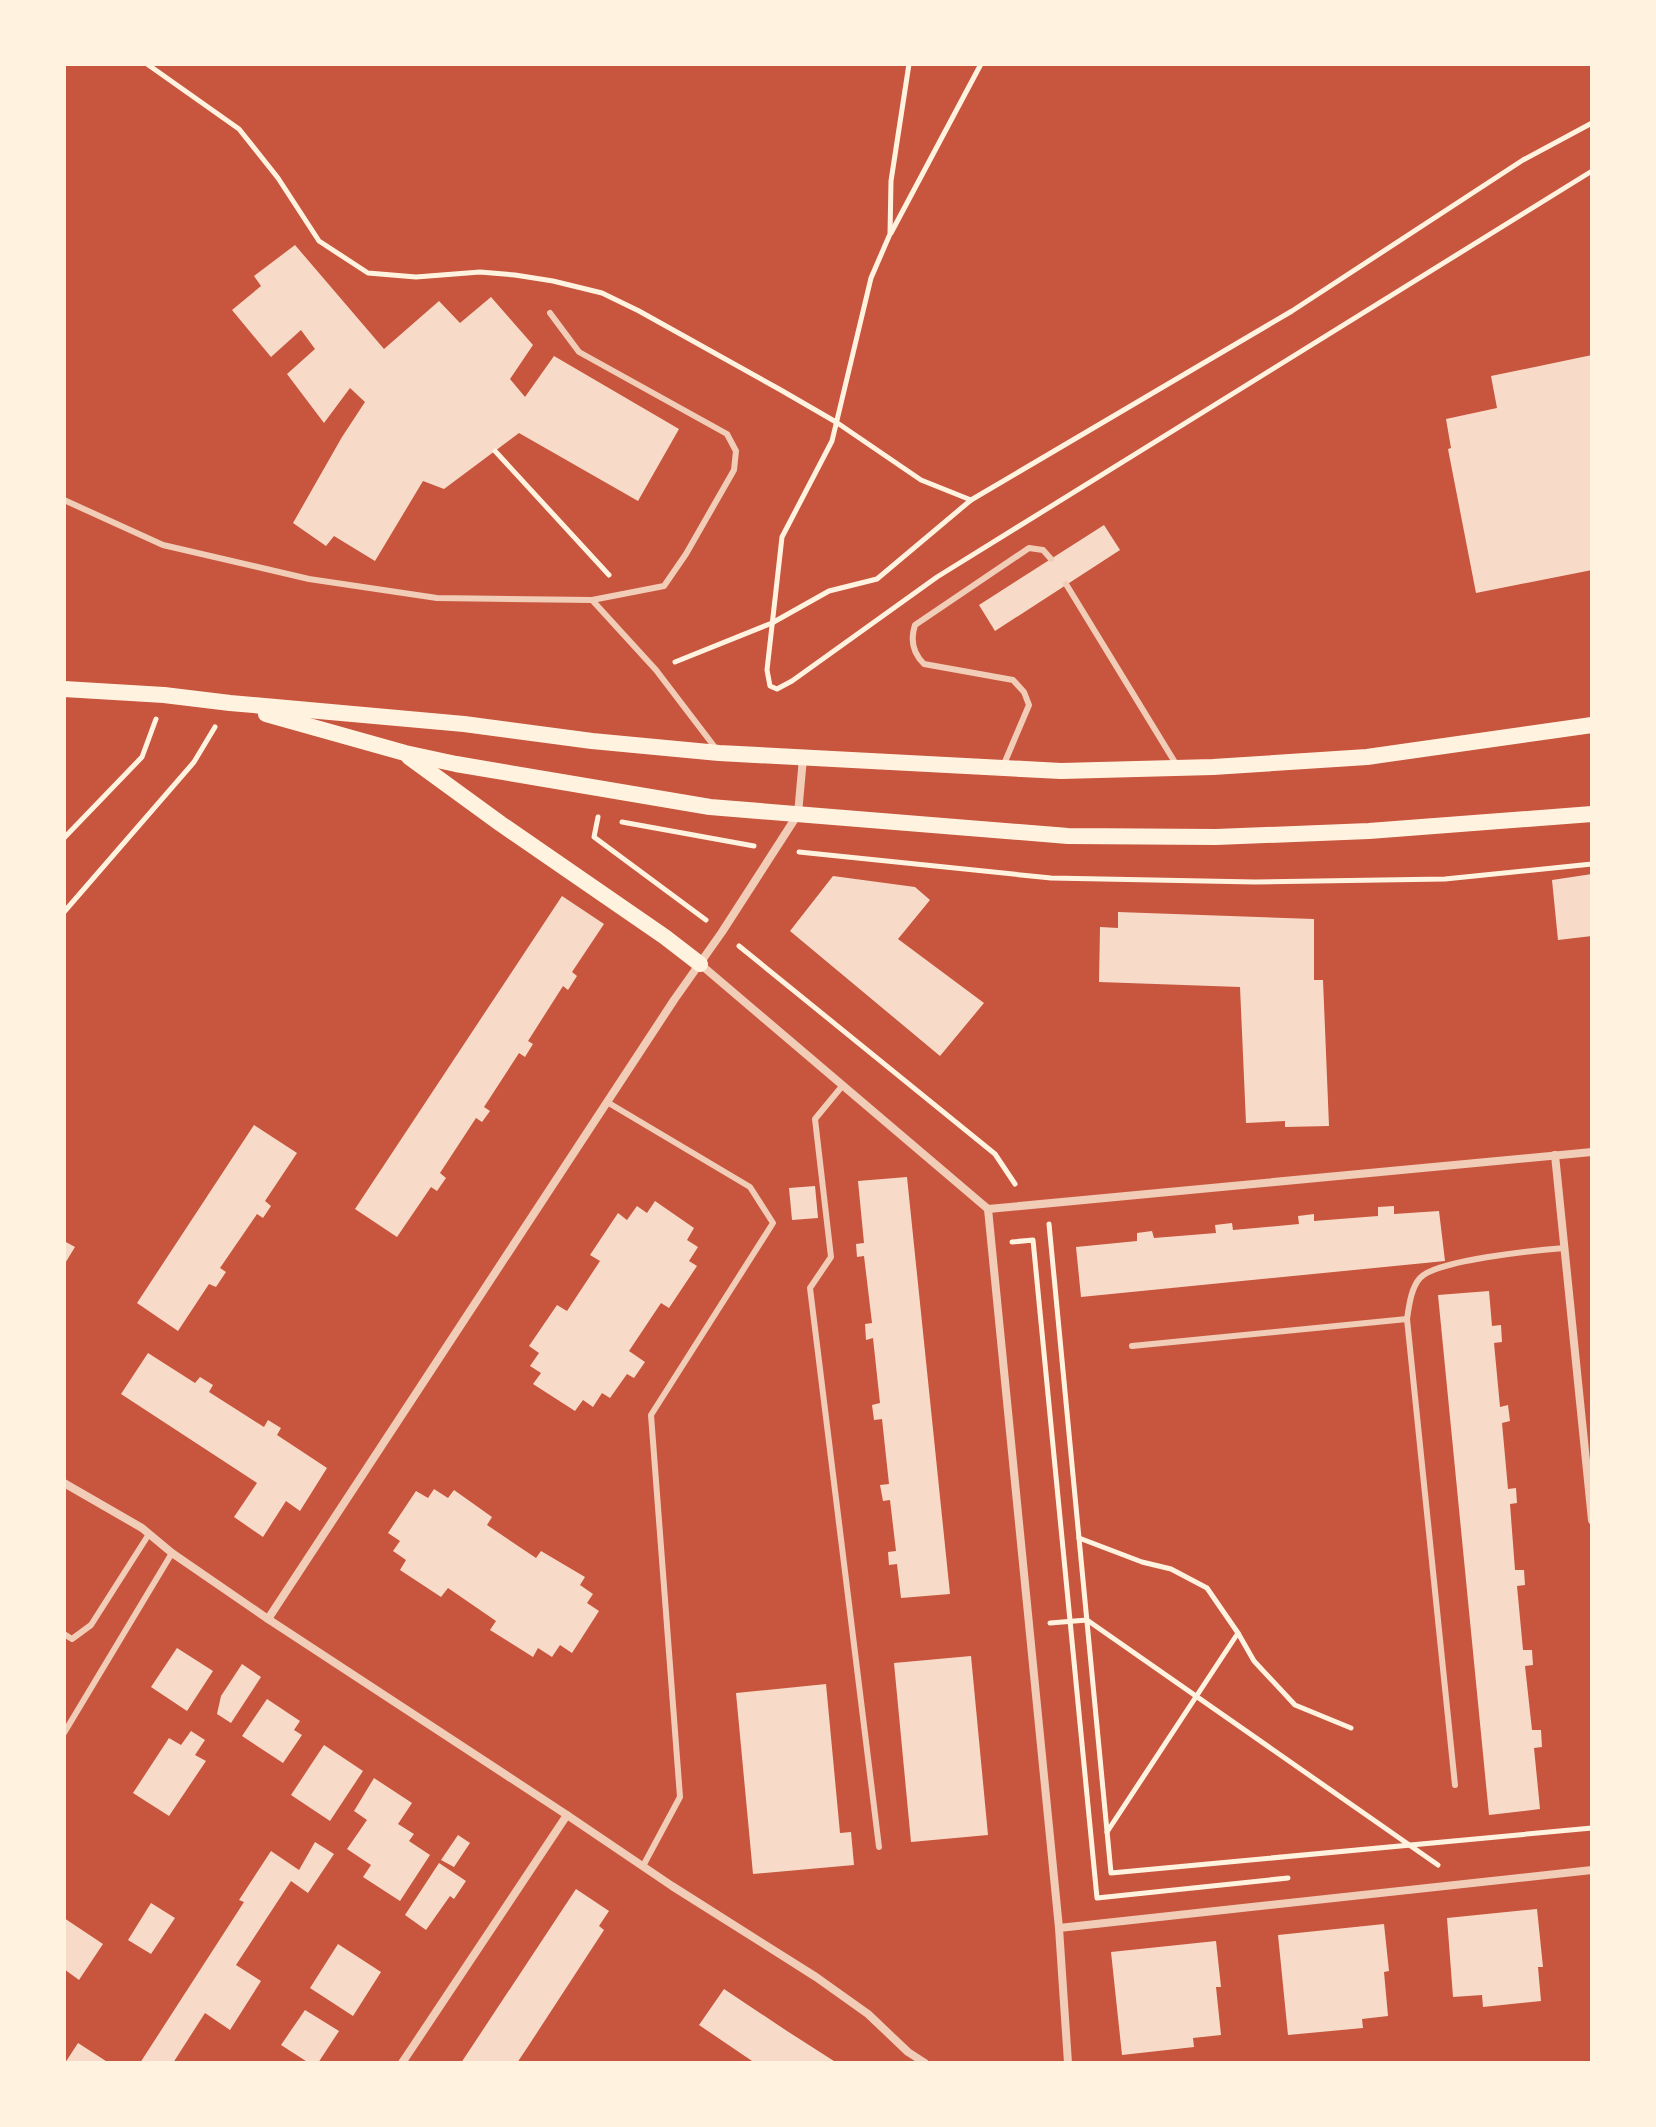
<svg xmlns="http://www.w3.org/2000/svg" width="1656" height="2127" font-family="Merriweather,serif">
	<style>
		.building { fill: #f7dbc8 }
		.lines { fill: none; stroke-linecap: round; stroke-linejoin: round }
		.path { stroke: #fff3e0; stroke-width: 5 }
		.service { stroke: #f1ccb7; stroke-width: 6 }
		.minor { stroke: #f1ccb7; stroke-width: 8 }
		.secondary { stroke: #fff3e0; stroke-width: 16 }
	</style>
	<rect width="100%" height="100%" fill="#c8553d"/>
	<!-- building -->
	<g class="building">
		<path d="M295,245L384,349L439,301L460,323L491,297L533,345L510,379L525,397L554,356L679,429L638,501L519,433L444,489L423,481L375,561L334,536L326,546L293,523L342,437L365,402L350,388L324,423L287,374L315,349L301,330L271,357L232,310L261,286L254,276Z"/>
		<path d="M1592,355V570L1476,593L1448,449L1451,448L1446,419L1497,408L1491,376Z"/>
		<path d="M1104,525L1120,550L995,631L979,605Z"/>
		<path d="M1592,874V936L1558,940L1552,880Z"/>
		<path d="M833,876L915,887L930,900L898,939L984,1003L940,1056L790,931Z"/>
		<path d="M562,896L604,924L572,972L577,976L568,990L563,986L528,1041L533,1044L525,1057L519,1053L484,1107L490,1111L482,1122L476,1118L440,1173L446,1178L437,1191L431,1187L397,1237L355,1209Z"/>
		<path d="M1118,912L1314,919V980H1323L1329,1126L1285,1127V1121L1246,1123L1240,987L1099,982L1100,927L1118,928Z"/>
		<path d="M254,1125L297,1153L265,1201L271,1206L263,1218L257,1214L220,1268L226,1272L216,1287L209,1284L178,1331L137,1303Z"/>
		<path d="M907,1177L950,1594L901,1598L897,1564L889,1565L888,1552L896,1551L890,1500L883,1501L880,1485L889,1484L882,1419L874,1420L872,1405L880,1403L873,1338L866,1340L865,1324L872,1323L864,1256L857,1257L856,1244L864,1243L858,1181Z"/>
		<path d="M815,1186L818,1218L792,1220L789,1188Z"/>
		<path d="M655,1201L694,1228L687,1240L698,1247L689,1261L697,1266L669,1308L661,1303L629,1351L645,1362L634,1378L627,1374L610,1398L602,1393L593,1407L583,1400L575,1411L533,1384L541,1373L530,1366L539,1353L529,1346L557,1305L567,1311L600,1261L590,1255L618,1213L627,1220L637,1206L647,1213Z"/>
		<path d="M1394,1206V1214L1439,1211L1445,1261L1081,1297L1076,1247L1137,1241V1233L1152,1231L1154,1238L1216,1233L1215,1225L1232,1223L1233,1230L1299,1224L1298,1216L1314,1214V1221L1378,1216V1207Z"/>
		<path d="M64,1241L75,1247L64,1265Z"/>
		<path d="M1489,1291L1492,1326L1501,1325L1502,1342L1494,1343L1500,1407L1508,1405L1510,1421L1502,1423L1508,1489L1516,1488L1517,1503L1510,1504L1515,1570H1524L1525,1585L1517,1586L1523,1650H1532L1533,1665L1525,1666L1532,1730H1541L1542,1747L1534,1748L1540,1809L1489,1815L1438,1295Z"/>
		<path d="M148,1353L195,1383L200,1377L213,1385L209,1392L264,1427L268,1420L281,1428L277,1435L327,1468L300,1511L286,1501L263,1537L234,1517L257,1483L121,1394Z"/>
		<path d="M434,1489L448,1498L454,1490L492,1517L487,1525L536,1558L541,1551L585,1577L580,1585L593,1594L587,1603L599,1611L572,1653L560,1645L552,1657L538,1648L533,1657L490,1630L496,1621L448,1588L441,1597L400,1570L406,1560L393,1551L400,1541L388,1533L416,1491L428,1498Z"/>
		<path d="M177,1648L213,1671L187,1711L151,1687Z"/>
		<path d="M971,1656L988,1835L911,1842L894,1663Z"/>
		<path d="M242,1664L261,1677L231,1723L217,1714L221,1696Z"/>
		<path d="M826,1684L840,1833L851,1832L854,1865L753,1874L736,1693Z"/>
		<path d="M267,1699L300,1721L294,1730L302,1735L283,1763L242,1736Z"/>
		<path d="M191,1731L205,1740L195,1755L206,1761L169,1816L133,1793L169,1738L181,1745Z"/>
		<path d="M324,1745L363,1771L330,1821L291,1795Z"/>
		<path d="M374,1778L412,1803L398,1824L414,1834L409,1841L430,1855L400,1901L363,1877L371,1865L347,1849L367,1820L354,1811Z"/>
		<path d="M458,1835L470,1843L454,1867L441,1860Z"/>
		<path d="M315,1842L334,1854L308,1893L291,1881L236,1965L261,1981L230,2030L205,2013L173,2063H140L244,1902L239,1900L271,1851L299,1870Z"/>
		<path d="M439,1863L466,1881L454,1899L450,1896L426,1930L405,1915Z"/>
		<path d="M576,1889L609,1911L599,1926L604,1930L527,2048L517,2063H461Z"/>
		<path d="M151,1903L175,1918L151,1954L128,1940Z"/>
		<path d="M1537,1909L1543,1967H1538L1541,2001L1483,2007L1482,1995L1453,1997L1447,1918Z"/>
		<path d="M64,1918L103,1944L79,1980L64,1969Z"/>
		<path d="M1384,1924L1389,1971L1384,1972L1388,2016L1362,2019L1363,2028L1288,2035L1278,1935Z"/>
		<path d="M1216,1941L1221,1987H1216L1221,2035L1193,2038L1194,2047L1122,2055L1111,1952Z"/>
		<path d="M338,1944L381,1972L353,2016L310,1988Z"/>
		<path d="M724,1989L787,2031L837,2063H755L699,2025Z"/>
		<path d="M305,2010L339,2031L318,2063H309L281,2045Z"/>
		<path d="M78,2043L109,2063H65Z"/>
	</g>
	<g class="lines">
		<!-- path -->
		<g class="path">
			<path d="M147,64L239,129L278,178L319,241L368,273L416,277L480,272L515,275L553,281L602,293L639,311L779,389L836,422L921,480L971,500L1292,311L1523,160L1592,123"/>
			<path d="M909,64L891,181L890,234L871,278L832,441L782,537L767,670L770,686L777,689L792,681L937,577L1592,171"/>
			<path d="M891,233L981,64"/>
			<path d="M495,451L609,575"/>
			<path d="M675,662L772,623L829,591L877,579L971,500"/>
			<path d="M598,817L594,837L706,920"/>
			<path d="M622,822L754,846"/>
			<path d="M64,838L142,757L156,719"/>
			<path d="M799,852L1051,878L1255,882L1445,879L1592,864"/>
			<path d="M64,912L194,762L215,727"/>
			<path d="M739,946L995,1154L1015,1184"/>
			<path d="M1049,1224L1111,1873L1592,1828"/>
			<path d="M1012,1242L1033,1240L1097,1898L1288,1878"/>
			<path d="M1079,1538L1142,1562L1171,1569L1207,1588L1238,1633L1254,1661L1295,1705L1351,1728"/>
			<path d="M1050,1623L1087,1620L1438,1865"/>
			<path d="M1107,1832L1238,1633"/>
		</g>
		<!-- service -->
		<g class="service">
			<path d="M550,313L579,352L727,434L736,451L734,470L686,554L664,586L592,600"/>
			<path d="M64,500L163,545L309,579L437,598L592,600L656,670L717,750"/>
			<path d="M1066,584L1176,764"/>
			<path d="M1004,764L1029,705L1024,692L1013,680L924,664C913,653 910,640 915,625L1029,548L1043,550L1051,559"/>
			<path d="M843,1085L815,1119L831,1257L810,1288L879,1847"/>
			<path d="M607,1102L750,1187L773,1223L651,1415L680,1797L643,1866"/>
			<path d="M1132,1346L1407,1319"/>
			<path d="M64,1634L72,1639L91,1625L149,1534"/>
			<path d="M64,1733L172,1553"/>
			<path d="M1455,1785L1407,1319C1409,1306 1411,1288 1420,1278C1436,1260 1537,1250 1565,1248"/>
		</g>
		<!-- minor -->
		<g class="minor">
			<path d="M700,964L988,1209L1592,1152"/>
			<path d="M1555,1155L1592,1520"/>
			<path d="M988,1209L1059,1928L1068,2063"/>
			<path d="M64,1483L142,1528L172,1553L268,1619L567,1815L672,1886L816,1977L868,2014L908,2052L925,2063"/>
			<path d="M268,1619L674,1000L722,932L798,814L803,758"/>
			<path d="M1059,1928L1592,1870"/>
			<path d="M402,2063L567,1815"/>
		</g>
		<!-- secondary -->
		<g class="secondary">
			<path d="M64,689L164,695L230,703L464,724L592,741L719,753L1061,771L1213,767L1367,757L1592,725"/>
			<path d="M266,714L405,753L456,764L710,807L1068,836L1216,837L1369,831L1592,814"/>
			<path d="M409,757L501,824L665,937L700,964"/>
		</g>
	</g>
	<!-- border -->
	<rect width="1656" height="2127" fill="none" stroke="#fff3e0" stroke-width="132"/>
</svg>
